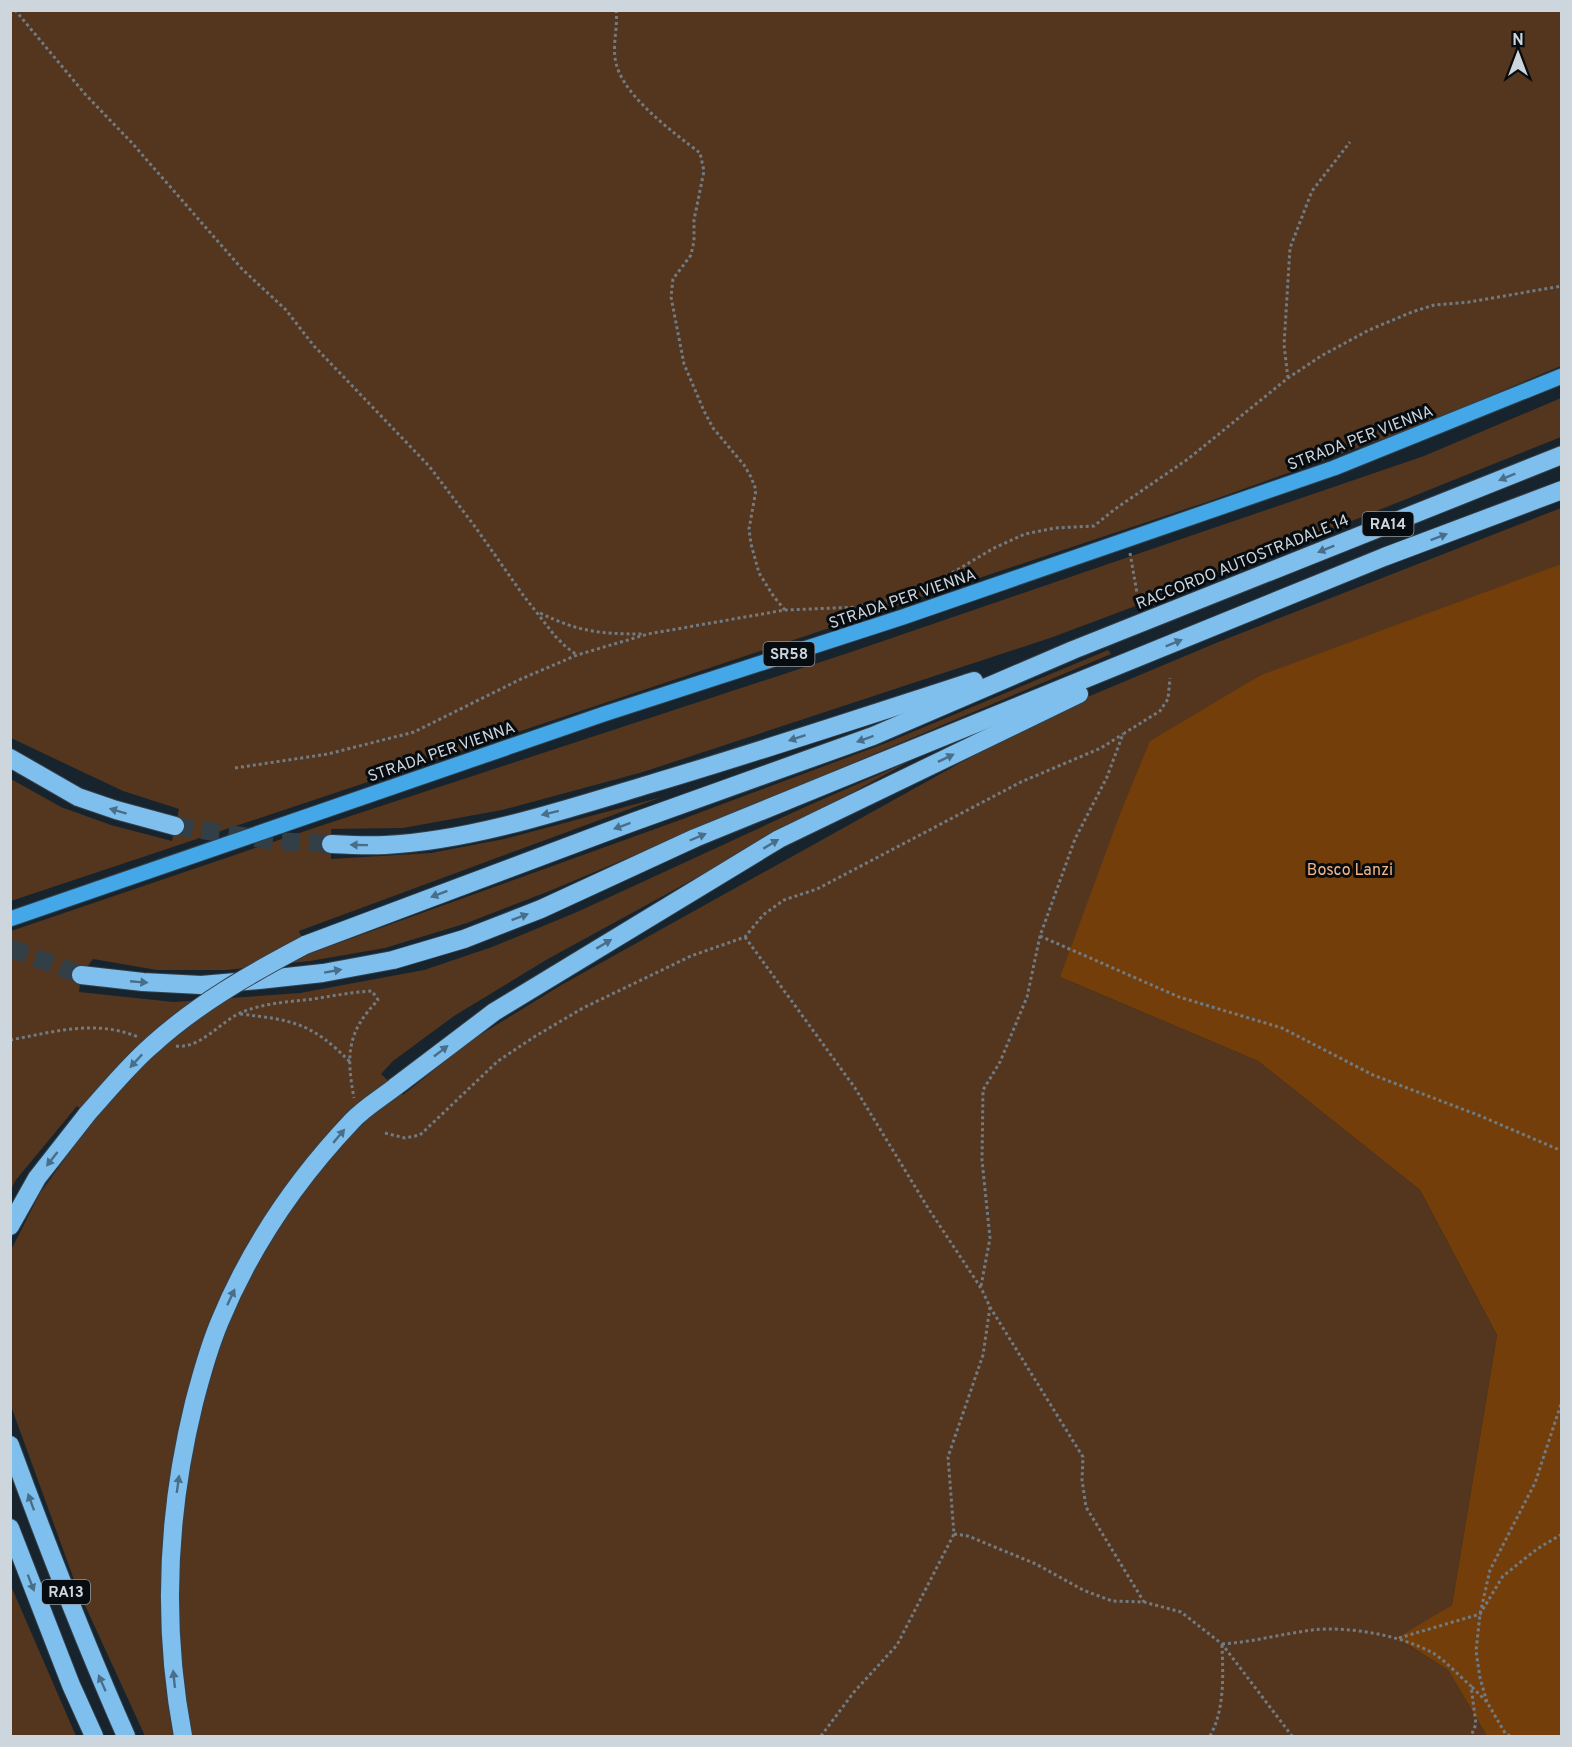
<svg xmlns="http://www.w3.org/2000/svg" width="1572" height="1747" font-family="Overpass,sans-serif">
	<style>
		.green { fill: #54351d }
		.forest { fill: #733e0a }
		.lines { fill: none; stroke-linecap: round; stroke-linejoin: round }
		.highway-tunnel { stroke: #323f47; stroke-width: 18; stroke-dasharray: 18 9; stroke-linecap: butt }
		.major-casing { stroke: #344049; stroke-width: 17 }
		.highway-casing { stroke: #344049; stroke-width: 20 }
		.path { stroke: #707b83; stroke-width: 3; stroke-dasharray: 3 3; stroke-linecap: butt }
		.major { stroke: #44a8e8; stroke-width: 15 }
		.highway { stroke: #7fbfee; stroke-width: 18 }
		.highway-bridge-casing { stroke: #344049; stroke-width: 20; stroke-linecap: butt }
		.highway-bridge { stroke: #7fbfee; stroke-width: 18 }
		.oneway { fill: #496e8a }
		.labels { text-anchor: middle; stroke-width: 6; stroke-linejoin: round; paint-order: stroke }
		.shield { fill: #070c10; stroke: #92999f; stroke-width: 1.5 }
		.shield-label { font-size: 15px; font-weight: bold; fill: #cdd6dc }
		.street-label { font-size: 16px; fill: #cdd6dc; stroke: #070c10 }
		.park-label { font-size: 16px; fill: #f7b683; stroke: #070c10 }
	</style>
	<rect width="100%" height="100%" fill="#17242d"/>
	<!-- green -->
	<g class="green">
		<path d="M11,11H1561V366L1421,425L1210,501L11,901V779L61,807L111,825L172,841L179,809L123,791L11,738Z"/>
		<path d="M1561,398V437L1202,581L1053,637L643,772L502,810L403,828L331,829V859L431,853L504,839L662,797L299,931L308,954L680,820L886,743L1108,650L1111,654L552,890L467,923L385,948L310,961L226,970H157L93,959L81,975L79,992L174,1002L300,993L424,970L492,947L577,912L805,807L910,761L546,960L454,1016L393,1061L381,1074L403,1095L470,1041L563,984L960,763L1085,698L1216,643L1561,508V564L1516,582L1060,977L1258,1061L1420,1190L1497,1335L1452,1605L1398,1639L1448,1670L1487,1736H145L77,1588L11,1406V1250L40,1193L94,1119L77,1106L15,1181L11,1190V931L317,827L848,653L1424,456Z"/>
		<path d="M10,1586H11L76,1736H11Z"/>
	</g>
	<!-- forest -->
	<path class="forest" d="M1561,564V1736H1487L1448,1670L1397,1638L1452,1605L1497,1335L1420,1190L1258,1061L1060,977L1120,814L1150,741L1261,675Z"/>
	<g class="lines">
		<!-- highway-tunnel -->
		<g class="highway-tunnel">
			<path d="M175,826L275,841L331,844"/>
			<path d="M10,948L81,975"/>
		</g>
		<defs>
			<path id="major" d="M10,919L604,714L903,617L1334,468L1562,376"/>
			<g id="highway">
				<path d="M10,758L78,797L116,810L175,826"/>
				<path d="M331,844C349,845 367,846 385,845C471,841 567,809 650,784C758,752 866,716 974,681"/>
				<path d="M305,945L633,822L873,736L1073,650L1562,455"/>
				<path d="M81,975L143,982L201,985L259,980L323,973L393,960L464,939L541,909L695,838L1384,557L1562,490"/>
				<path d="M395,1087L494,1012L779,839L1079,694"/>
				<path d="M10,1226L37,1178L88,1113"/>
				<path d="M10,1445C46,1543 84,1641 126,1736"/>
				<path d="M10,1528L71,1685L94,1736"/>
			</g>
		</defs>
		<!-- major casing -->
		<use href="#major" class="major-casing"/>
		<!-- highway casing -->
		<use href="#highway" class="highway-casing"/>
		<!-- path -->
		<g class="path">
			<path d="M15,10L85,94L132,143L242,269L286,310L314,346L429,466L476,528L523,595L555,636L566,647L577,655"/>
			<path d="M616,10C618,26 613,42 615,57C618,93 673,132 700,153L704,171L694,220V241L691,255L673,279L671,297L684,364L704,411L713,428L744,465L751,477L756,490L749,529L751,544L759,573L774,597L785,610"/>
			<path d="M1288,378L1284,345L1290,248L1312,191L1350,142"/>
			<path d="M1130,553L1137,593"/>
			<path d="M540,613C580,632 599,634 643,634"/>
			<path d="M235,768L328,754L414,732L521,679L577,655L648,634L785,610L857,607L896,598L940,580L994,548L1025,534L1055,528L1094,526L1115,509L1188,459L1288,378L1321,356L1369,330L1412,312L1434,305L1469,302L1562,286"/>
			<path d="M1040,936L1179,997L1282,1028L1373,1075L1478,1115L1562,1151"/>
			<path d="M745,937L855,1088L928,1208L981,1288L990,1307L1083,1457L1082,1480L1086,1507L1144,1602"/>
			<path d="M240,1014C293,1020 312,1023 350,1062"/>
			<path d="M10,1040C54,1032 95,1019 138,1037"/>
			<path d="M176,1046C200,1049 219,1023 240,1013C263,1003 288,1002 313,999C333,996 352,992 372,991L378,1000C347,1032 346,1055 354,1098"/>
			<path d="M385,1133L405,1138L420,1135L498,1061L534,1037L583,1008L691,956L745,937L763,915L784,900L817,889L1021,782L1101,748L1123,734"/>
			<path d="M981,1286L990,1238L982,1160L983,1090L1000,1062L1027,997L1040,936L1075,839L1107,777L1123,734L1160,711L1168,699L1170,678"/>
			<path d="M954,1534L968,1536L1036,1564L1083,1590L1112,1601L1144,1602L1181,1612L1222,1644L1292,1736"/>
			<path d="M1399,1638L1480,1614L1503,1576L1537,1549L1562,1534"/>
			<path d="M1222,1644C1252,1642 1282,1634 1312,1630C1349,1626 1400,1635 1433,1653C1446,1661 1459,1676 1471,1686L1476,1724L1471,1736"/>
			<path d="M1472,1687L1487,1702L1505,1733L1510,1736"/>
			<path d="M1487,1702L1480,1678L1476,1651L1480,1614L1490,1570L1535,1483L1562,1401"/>
			<path d="M821,1736L854,1692L897,1645L954,1534L948,1457L983,1355L990,1307"/>
			<path d="M1210,1736C1225,1709 1223,1675 1222,1645"/>
		</g>
		<!-- major -->
		<use href="#major" class="major"/>
		<!-- highway -->
		<use href="#highway" class="highway"/>
		<defs>
			<g id="highway-bridge">
				<path d="M88,1113C108,1091 128,1066 151,1046C197,1004 250,974 305,945"/>
				<path d="M183,1736C162,1625 167,1513 194,1403C201,1376 209,1347 220,1321C251,1246 297,1179 352,1121C364,1108 381,1098 395,1087"/>
			</g>
		</defs>
		<!-- highway-bridge casing -->
		<use href="#highway-bridge" class="highway-bridge-casing"/>
		<!-- highway-bridge -->
		<use href="#highway-bridge" class="highway-bridge"/>
	</g>
	<!-- one-way arrows -->
	<defs><path id="oneway-solid" d="M-6-.8H1V-3.2L6.5 0L1 3.2V.8H-6Z" transform="scale(1.5)"/></defs>
	<g class="oneway">
		<use href="#oneway-solid" transform="translate(1507 477) rotate(158)"/>
		<use href="#oneway-solid" transform="translate(1439 537) rotate(-21)"/>
		<use href="#oneway-solid" transform="translate(1326 549) rotate(158)"/>
		<use href="#oneway-solid" transform="translate(1174 643) rotate(-22)"/>
		<use href="#oneway-solid" transform="translate(797 738) rotate(162)"/>
		<use href="#oneway-solid" transform="translate(865 739) rotate(160)"/>
		<use href="#oneway-solid" transform="translate(946 758) rotate(-26)"/>
		<use href="#oneway-solid" transform="translate(118 811) rotate(-163)"/>
		<use href="#oneway-solid" transform="translate(550 813) rotate(166)"/>
		<use href="#oneway-solid" transform="translate(622 826) rotate(160)"/>
		<use href="#oneway-solid" transform="translate(698 837) rotate(-23)"/>
		<use href="#oneway-solid" transform="translate(771 844) rotate(-31)"/>
		<use href="#oneway-solid" transform="translate(359 845) rotate(-179)"/>
		<use href="#oneway-solid" transform="translate(439 894) rotate(159)"/>
		<use href="#oneway-solid" transform="translate(520 917) rotate(-21)"/>
		<use href="#oneway-solid" transform="translate(604 944) rotate(-31)"/>
		<use href="#oneway-solid" transform="translate(333 971) rotate(-10)"/>
		<use href="#oneway-solid" transform="translate(139 982) rotate(5)"/>
		<use href="#oneway-solid" transform="translate(441 1051) rotate(-38)"/>
		<use href="#oneway-solid" transform="translate(136 1061) rotate(133)"/>
		<use href="#oneway-solid" transform="translate(339 1136) rotate(-50)"/>
		<use href="#oneway-solid" transform="translate(52 1159) rotate(128)"/>
		<use href="#oneway-solid" transform="translate(231 1297) rotate(-65)"/>
		<use href="#oneway-solid" transform="translate(178 1484) rotate(-82)"/>
		<use href="#oneway-solid" transform="translate(31 1502) rotate(-110)"/>
		<use href="#oneway-solid" transform="translate(31 1583) rotate(69)"/>
		<use href="#oneway-solid" transform="translate(174 1679) rotate(-96)"/>
		<use href="#oneway-solid" transform="translate(102 1683) rotate(-114)"/>
	</g>
	<g class="labels">
		<!-- shield labels -->
		<g class="shield">
			<rect x="1362.5" y="512" width="51" height="24" rx="4.5"/>
			<rect x="763.5" y="642" width="51" height="24" rx="4.5"/>
			<rect x="42" y="1580" width="48" height="24" rx="4.5"/>
		</g>
		<g class="shield-label">
			<text x="1388" y="529">RA14</text>
			<text x="789" y="659">SR58</text>
			<text x="66" y="1597">RA13</text>
		</g>
		<!-- street labels -->
		<g class="street-label">
			<text transform="translate(1360 437) rotate(-21)" y="6">STRADA PER VIENNA</text>
			<text transform="translate(1242 561) rotate(-22)" y="6">RACCORDO AUTOSTRADALE 14</text>
			<text transform="translate(902 598) rotate(-19)" y="6">STRADA PER VIENNA</text>
			<text transform="translate(441 751) rotate(-19)" y="6">STRADA PER VIENNA</text>
		</g>
		<!-- park labels -->
		<g class="park-label">
			<text x="1350" y="875">Bosco Lanzi</text>
		</g>
	</g>
	<!-- border -->
	<rect width="1572" height="1747" fill="none" stroke="#cdd6dc" stroke-width="24"/>
	<!-- north arrow -->
	<g transform="translate(1518 54)" stroke="#070c10" stroke-width="4.5" paint-order="stroke">
	<path d="M0-4.5L10 22L0 15L-10 22Z" fill="#cdd6dc"/>
	<text y="-9" font-size="16" font-weight="bold" text-anchor="middle" fill="#cdd6dc">N</text>
	</g>
</svg>
